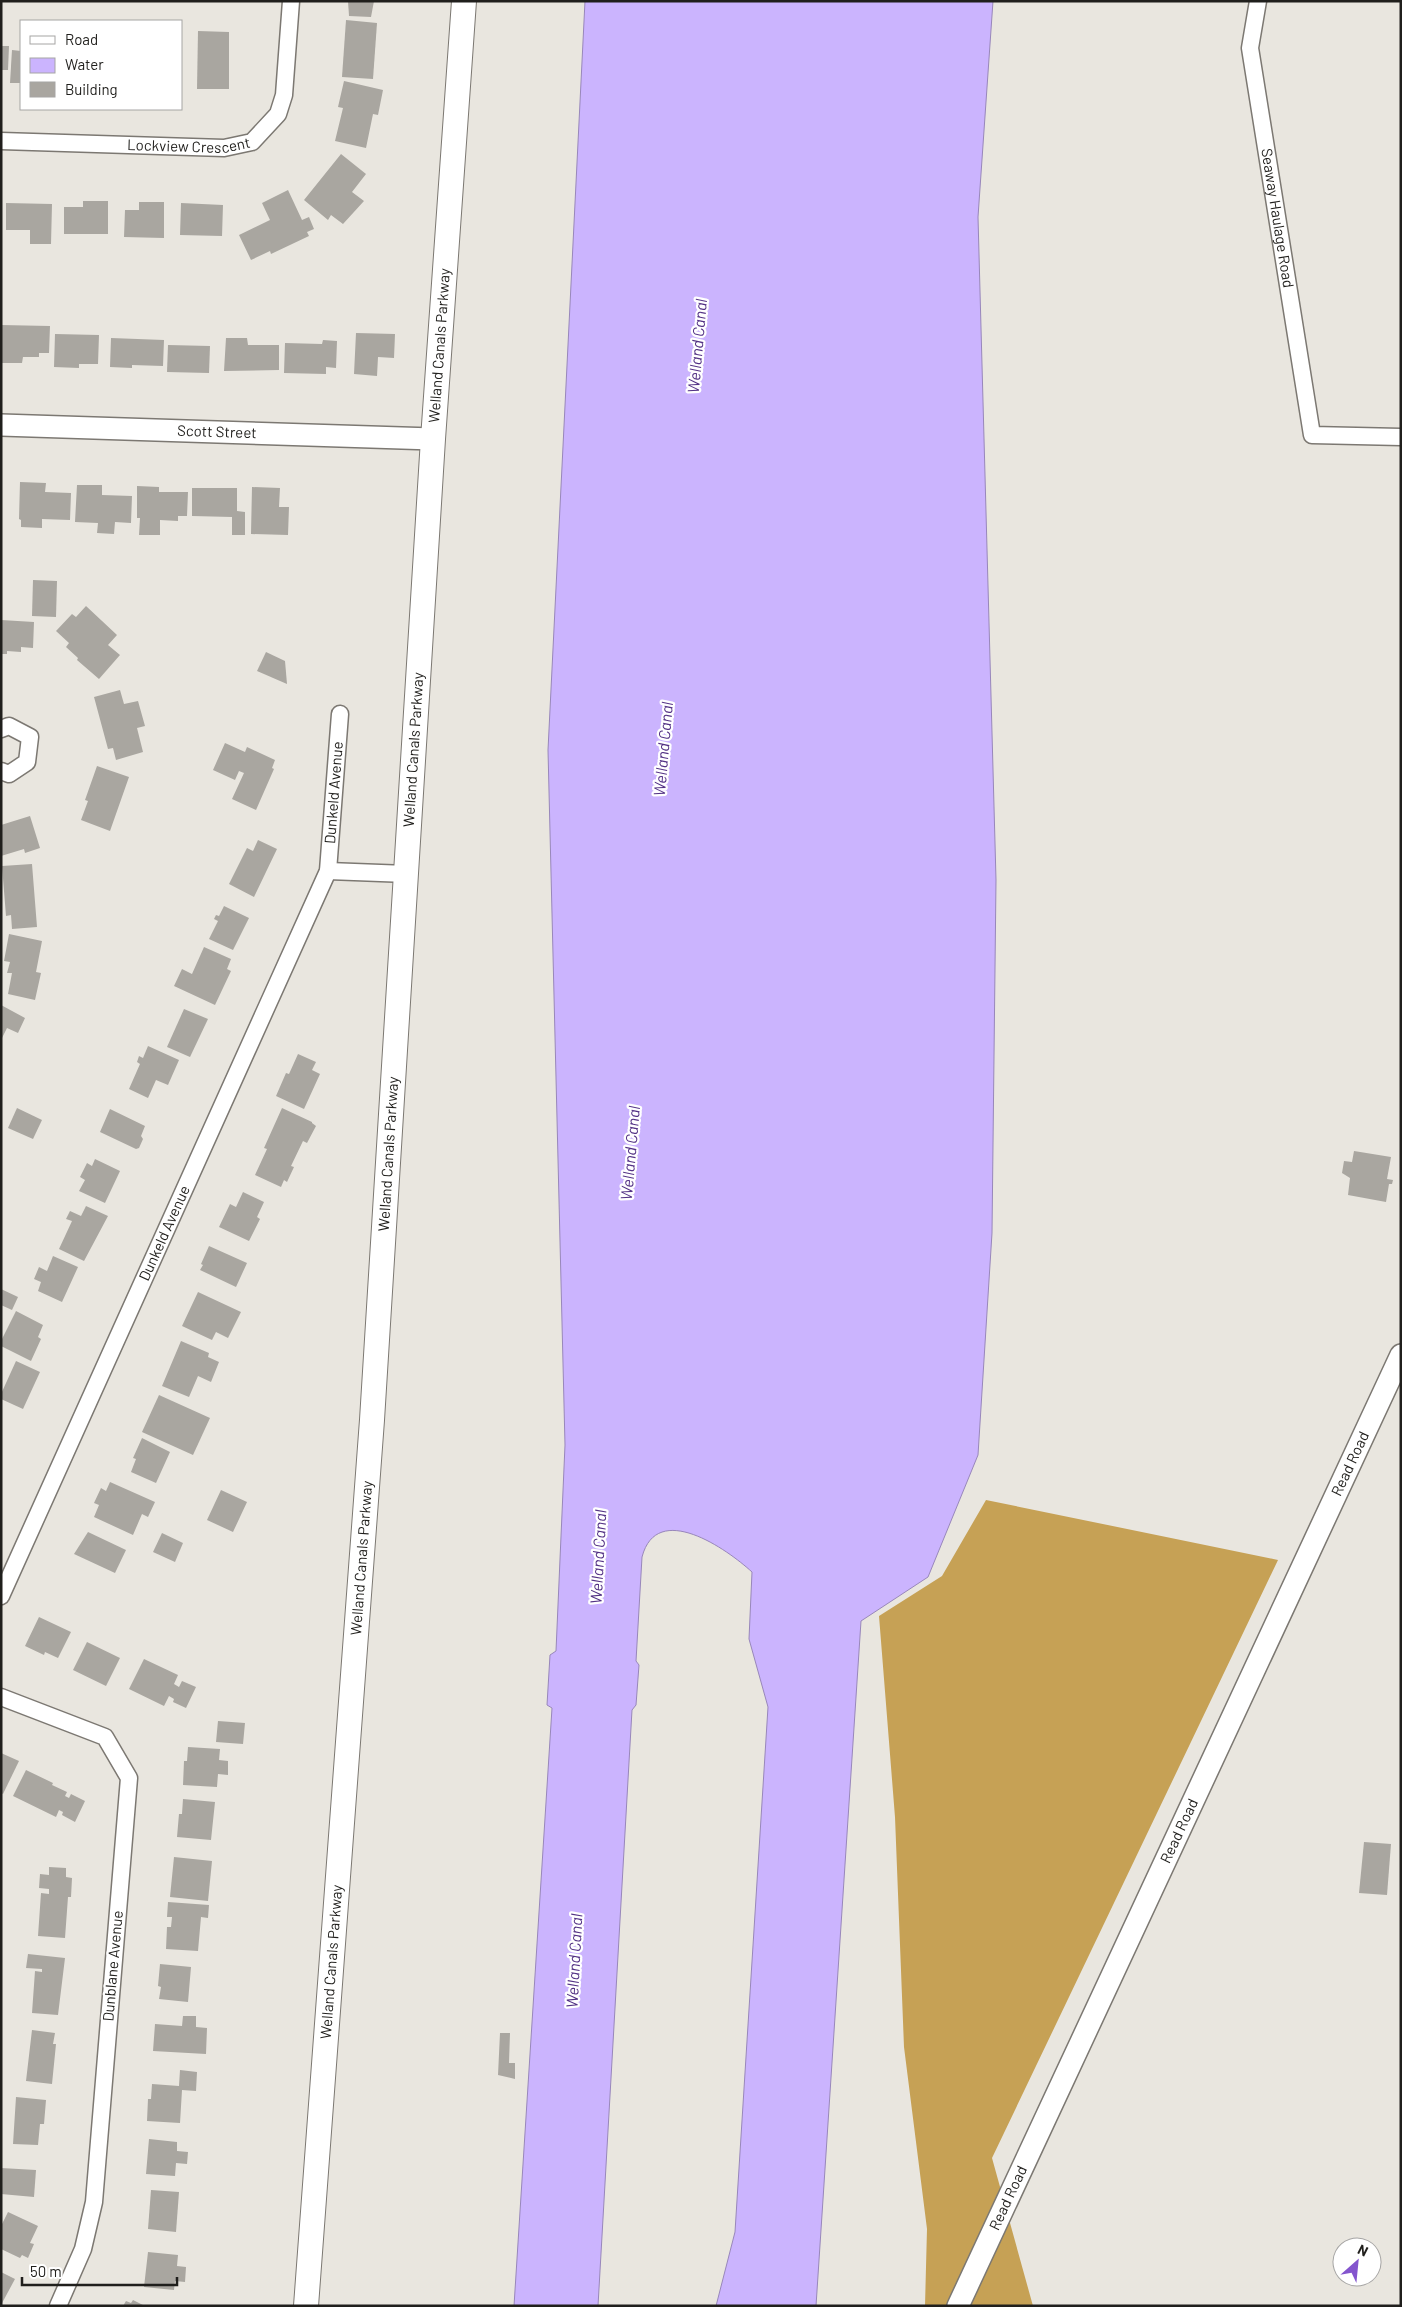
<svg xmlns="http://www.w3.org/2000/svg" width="1402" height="2307" font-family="Barlow,sans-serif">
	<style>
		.forest { fill: #c6a155 }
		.water { fill: #cbb4fe; stroke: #9887ba }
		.building { fill: #a9a6a0 }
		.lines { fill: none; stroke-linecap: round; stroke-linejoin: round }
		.minor-casing { stroke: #7c7872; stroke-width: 19 }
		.tertiary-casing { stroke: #7c7872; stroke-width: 24 }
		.secondary-casing { stroke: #7c7872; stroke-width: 26 }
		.minor { stroke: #fff; stroke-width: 16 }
		.tertiary { stroke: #fff; stroke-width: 21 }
		.secondary { stroke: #fff; stroke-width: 24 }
		.labels { text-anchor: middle; stroke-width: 4.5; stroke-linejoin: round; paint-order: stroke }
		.street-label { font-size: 15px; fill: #201f1c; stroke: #fff }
		.water-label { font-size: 16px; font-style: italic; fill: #533285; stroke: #fff }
	</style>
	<rect width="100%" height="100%" fill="#e9e6df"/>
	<!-- forest -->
	<path class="forest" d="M986,1500L1278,1560L992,2158L1033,2306H925L927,2229L904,2047L895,1817L879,1616L942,1576Z"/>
	<!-- water -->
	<path class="water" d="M585,1H993L978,217L996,880L992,1233L978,1455L928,1577L861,1621L816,2306H716L735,2232L768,1707L749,1639L752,1572C727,1549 657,1500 642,1557L636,1661L639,1665L636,1705L632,1710L598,2306H514L552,1708L547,1705L550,1655L556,1651L565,1445L548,750Z"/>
	<!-- building -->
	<g class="building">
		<path d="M348,1H374L371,17L349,16Z"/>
		<path d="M346,20L377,23L373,79L342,77Z"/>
		<path d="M198,31L229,32V89H197Z"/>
		<path d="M1,46H9L8,70H1Z"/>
		<path d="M12,50L21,51V83H10Z"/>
		<path d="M344,81L383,90L378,115L373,114L366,148L335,141L343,108L338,107Z"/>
		<path d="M341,154L366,174L352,192L364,201L343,224L331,215L328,220L304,200Z"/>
		<path d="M288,190L302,220L309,217L314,229L307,232L309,236L271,254L270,251L251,260L239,235L270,220L262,203Z"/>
		<path d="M83,201H108V234H64V207H83Z"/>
		<path d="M139,202H164V238L124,237L125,210H139Z"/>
		<path d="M6,203L52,204L51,244H30V230H6Z"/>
		<path d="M181,203L223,205L222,236L180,235Z"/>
		<path d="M1,325L50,326L49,353H39V357H23L22,363H1Z"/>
		<path d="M356,333L395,334L394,358L378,357L377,376L354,374Z"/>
		<path d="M55,334L99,335L98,364H79V368L54,367Z"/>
		<path d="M111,338L164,340L163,366L132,365V368L110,367Z"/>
		<path d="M226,338H247L248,345H279V370L224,371Z"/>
		<path d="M323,340L337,341L336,368L326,367V374L284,373L285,343L322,344Z"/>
		<path d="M168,345L210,346L209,373L167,372Z"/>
		<path d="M20,482L46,483L45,492L71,493L70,520L42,519V528L21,527V520L19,519Z"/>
		<path d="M77,485H102V495L132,496L131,523L115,522L114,534L97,533L98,523L75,522Z"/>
		<path d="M137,486L159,487V492H188L187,516H178V521L160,520V535H139L140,518H137Z"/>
		<path d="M252,487L280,488L279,507H289L288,535L251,534Z"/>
		<path d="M192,488H237V511L245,512V535H232V517L192,516Z"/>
		<path d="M33,580L57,581L56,617L32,616Z"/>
		<path d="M86,606L117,635L108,645L120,655L99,679L77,660L78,658L66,647L69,643L56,631L72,614L76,617Z"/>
		<path d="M1,620L34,622L33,648L21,647V652L7,651V654H1Z"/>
		<path d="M266,652L285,661L287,684L257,671Z"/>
		<path d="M120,690L124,704L138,701L145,726L137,728L143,752L116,760L113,748L108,749L94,697Z"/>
		<path d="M225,743L245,752L247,747L275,760L272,768L274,769L256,810L232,799L244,773L239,771L235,780L213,770Z"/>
		<path d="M97,766L129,777L110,831L81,820L88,801L85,800Z"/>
		<path d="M30,816L40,848L25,853L24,849L1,856V825Z"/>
		<path d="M258,840L277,849L254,897L229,884L247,848L253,851Z"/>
		<path d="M32,864L37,927L12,929L11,915L6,916L2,866Z"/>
		<path d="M224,906L249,918L233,950L209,939L218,921L214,919L216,915L219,916Z"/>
		<path d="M9,934L42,941L36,972L41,973L35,1000L8,994L12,973H7L10,962L4,961Z"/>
		<path d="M204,947L231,959L227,969L231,971L215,1005L174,986L182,969L192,974Z"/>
		<path d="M1,1005L25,1018L18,1033L7,1028L1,1040Z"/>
		<path d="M184,1009L208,1019L190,1057L167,1047Z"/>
		<path d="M148,1046L179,1060L168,1085L156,1080L148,1098L129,1089L140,1064L137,1062L139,1056L143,1058Z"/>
		<path d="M298,1054L316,1062L312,1070L320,1074L304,1109L276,1096L286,1073L289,1074Z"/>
		<path d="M17,1108L42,1120L33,1139L8,1128Z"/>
		<path d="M282,1108L312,1122V1123L316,1126L307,1143L303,1141L291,1166L294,1167L287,1182L284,1180L281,1187L255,1175L267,1149L264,1148Z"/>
		<path d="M110,1109L145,1126L141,1136L143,1139L139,1148L136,1149L100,1132Z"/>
		<path d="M1354,1151L1391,1157L1387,1179L1393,1180L1392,1184H1389L1386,1202L1348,1195L1350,1178L1342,1173L1344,1161L1352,1162Z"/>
		<path d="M95,1159L120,1171L105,1203L79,1191L85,1180L80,1177L87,1163L92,1166Z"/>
		<path d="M243,1192L264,1202L257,1217L260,1219L249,1241L219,1227L230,1204L236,1207Z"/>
		<path d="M86,1206L108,1216L84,1261L59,1249L72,1221L66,1219L70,1211L81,1216Z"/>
		<path d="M209,1246L247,1263L236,1287L200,1270L203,1265L201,1264Z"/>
		<path d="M53,1256L78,1267L62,1302L38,1291L41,1282L34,1279L39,1267L47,1271Z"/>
		<path d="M1,1289L18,1297L12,1310L1,1305Z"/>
		<path d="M198,1292L241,1312L228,1338L216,1332L212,1340L182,1326Z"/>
		<path d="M16,1311L43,1325L38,1337L41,1339L31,1361L1,1346V1341Z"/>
		<path d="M181,1341L209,1353L208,1357L219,1362L211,1382L198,1376L189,1397L162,1386Z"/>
		<path d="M16,1361L40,1372L23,1409L1,1399V1394Z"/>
		<path d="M159,1395L210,1418L193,1455L142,1432Z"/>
		<path d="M142,1438L170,1452L156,1483L131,1472L136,1459L133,1458Z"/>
		<path d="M110,1482L155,1502L148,1517L142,1514L133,1535L94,1517L99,1505L94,1503L101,1488L106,1491Z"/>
		<path d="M221,1490L247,1502L233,1532L207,1520Z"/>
		<path d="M88,1532L126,1550L115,1573L74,1554Z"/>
		<path d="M162,1533L183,1543L175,1562L153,1552Z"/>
		<path d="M39,1617L71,1632L58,1658L45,1652L44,1655L25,1646Z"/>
		<path d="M87,1642L120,1658L106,1686L73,1670Z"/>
		<path d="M144,1659L178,1675L174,1684L179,1687L182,1681L196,1687L186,1708L173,1702L174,1699L169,1696L164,1706L129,1689Z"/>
		<path d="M218,1721L245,1723L243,1744L216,1742Z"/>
		<path d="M188,1747L220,1749L219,1760L228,1761V1775L218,1774L217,1787L183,1785L184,1761H187Z"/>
		<path d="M1,1753L19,1761L3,1794L1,1793Z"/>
		<path d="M26,1770L53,1783L52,1785L67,1792L65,1796L69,1798L71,1794L85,1801L75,1822L62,1815L63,1812L59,1810L56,1817L13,1796Z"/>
		<path d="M183,1799L215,1802L211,1840L177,1837L179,1814H182Z"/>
		<path d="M1364,1842L1391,1844L1387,1895L1359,1893Z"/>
		<path d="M174,1857L212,1861L208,1901L170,1897Z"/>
		<path d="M49,1867L66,1868V1877L72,1878L71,1897H68L65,1938L38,1936L41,1893L49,1894V1889L39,1888L40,1874L49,1875Z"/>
		<path d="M168,1902L209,1905L208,1918L201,1917L198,1951L166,1949L167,1927H171L172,1917H167Z"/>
		<path d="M28,1954L65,1958L58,2015L32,2013L35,1971L42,1972V1969L26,1968Z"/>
		<path d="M160,1964L191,1967L188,2002L159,1999L161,1987L158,1986Z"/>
		<path d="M183,2016H196V2027L207,2028L206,2054L153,2051L155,2024L182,2026Z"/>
		<path d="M32,2030L55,2033L53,2044H56L52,2084L26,2081Z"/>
		<path d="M500,2033H510L509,2063H515V2079L498,2075Z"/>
		<path d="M180,2070L197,2072L196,2091L182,2090L180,2123L147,2121L148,2099H151L152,2084L179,2086Z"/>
		<path d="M16,2097L46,2100L44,2124H40L38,2145L13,2144Z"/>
		<path d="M149,2139L177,2142V2151L188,2152L187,2164L176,2163L175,2176L146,2174Z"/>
		<path d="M1,2168L36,2170L34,2197L1,2194Z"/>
		<path d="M151,2190L179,2192L176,2232L148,2229Z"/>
		<path d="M8,2212L38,2226L30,2243L34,2244L28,2258L22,2255L20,2258L1,2249V2226Z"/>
		<path d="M148,2252L178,2255L177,2266L186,2267L185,2282L175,2281L174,2290L144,2287Z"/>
		<path d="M1,2272L15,2279L1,2305Z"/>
		<path d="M133,2300L145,2306H123L126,2301L131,2303Z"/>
	</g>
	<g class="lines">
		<defs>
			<g id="minor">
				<path id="s1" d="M1258,1L1250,48L1312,435L1401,437"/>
				<path id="s2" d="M1,141L224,148L252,142L278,114L284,95L291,1"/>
				<path d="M1,729L9,726L30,737L27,762L9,774L1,771"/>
				<path d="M328,871L407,874"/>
				<path id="s3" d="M1,1596L328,871L340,714"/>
				<path d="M1,1697L105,1737L129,1778L94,2202L83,2249L58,2306"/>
			</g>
			<g id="tertiary">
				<path id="s4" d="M1,425L433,439"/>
				<path id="s5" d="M958,2306L1401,1355"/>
			</g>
			<g id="secondary">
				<path id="s6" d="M306,2306L372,1420L433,439L464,1"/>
			</g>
		</defs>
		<!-- minor casing -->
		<use href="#minor" class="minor-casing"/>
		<!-- tertiary casing -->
		<use href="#tertiary" class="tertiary-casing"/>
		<!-- secondary casing -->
		<use href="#secondary" class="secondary-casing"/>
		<!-- minor -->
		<use href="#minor" class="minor"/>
		<!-- tertiary -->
		<use href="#tertiary" class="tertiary"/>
		<!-- secondary -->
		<use href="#secondary" class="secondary"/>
	</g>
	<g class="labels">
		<!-- street labels -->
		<g class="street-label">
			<text dy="5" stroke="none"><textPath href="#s2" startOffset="188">Lockview Crescent</textPath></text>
			<text dy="5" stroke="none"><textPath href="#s1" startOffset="220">Seaway Haulage Road</textPath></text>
			<text dy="5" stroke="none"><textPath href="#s6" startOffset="1965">Welland Canals Parkway</textPath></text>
			<text dy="5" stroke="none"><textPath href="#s4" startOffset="216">Scott Street</textPath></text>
			<text dy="5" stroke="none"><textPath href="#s6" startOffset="1560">Welland Canals Parkway</textPath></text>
			<text dy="5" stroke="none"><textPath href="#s3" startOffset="874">Dunkeld Avenue</textPath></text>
			<text dy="5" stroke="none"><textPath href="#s6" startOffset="1155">Welland Canals Parkway</textPath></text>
			<text dy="5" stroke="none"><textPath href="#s3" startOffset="398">Dunkeld Avenue</textPath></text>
			<text dy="5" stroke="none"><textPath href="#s5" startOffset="929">Read Road</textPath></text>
			<text dy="5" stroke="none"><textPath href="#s6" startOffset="750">Welland Canals Parkway</textPath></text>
			<text dy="5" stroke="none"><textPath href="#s5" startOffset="524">Read Road</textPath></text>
			<text dy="5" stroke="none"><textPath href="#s6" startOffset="345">Welland Canals Parkway</textPath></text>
			<text transform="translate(113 1966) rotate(-85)" y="5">Dunblane Avenue</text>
			<text dy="5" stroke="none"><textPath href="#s5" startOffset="119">Read Road</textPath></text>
		</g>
		<!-- water labels -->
		<g class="water-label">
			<text transform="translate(697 346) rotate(-85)" y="6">Welland Canal</text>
			<text transform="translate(663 749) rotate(-85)" y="6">Welland Canal</text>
			<text transform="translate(630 1153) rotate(-85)" y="6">Welland Canal</text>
			<text transform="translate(598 1557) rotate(-87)" y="6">Welland Canal</text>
			<text transform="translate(574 1961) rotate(-87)" y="6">Welland Canal</text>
		</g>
	</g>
	<!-- border -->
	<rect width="1402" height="2307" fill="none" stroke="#201f1c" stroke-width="5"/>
	<!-- legend -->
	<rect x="20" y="20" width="162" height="90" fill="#ffffff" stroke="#a6a5a4"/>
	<rect x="30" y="36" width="25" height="8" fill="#ffffff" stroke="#a6a5a4"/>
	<text x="65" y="45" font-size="15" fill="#201f1c">Road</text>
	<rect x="30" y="58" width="25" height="15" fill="#cbb4fe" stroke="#a6a5a4"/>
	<text x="65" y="70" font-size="15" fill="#201f1c">Water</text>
	<rect x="30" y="82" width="25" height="15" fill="#a9a6a0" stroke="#a6a5a4"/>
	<text x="65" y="95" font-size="15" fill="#201f1c">Building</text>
	<!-- north arrow -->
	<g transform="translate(1357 2262) rotate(27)"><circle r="24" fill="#ffffff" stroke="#a6a5a4"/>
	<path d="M0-4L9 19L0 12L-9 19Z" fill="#8455ce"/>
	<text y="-8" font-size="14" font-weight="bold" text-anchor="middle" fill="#201f1c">N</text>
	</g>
	<!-- scale -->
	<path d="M22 2277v8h155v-8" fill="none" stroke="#201f1c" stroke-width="2.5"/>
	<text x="30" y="2277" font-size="15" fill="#201f1c" stroke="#ffffff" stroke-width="4" paint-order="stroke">50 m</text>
</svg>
